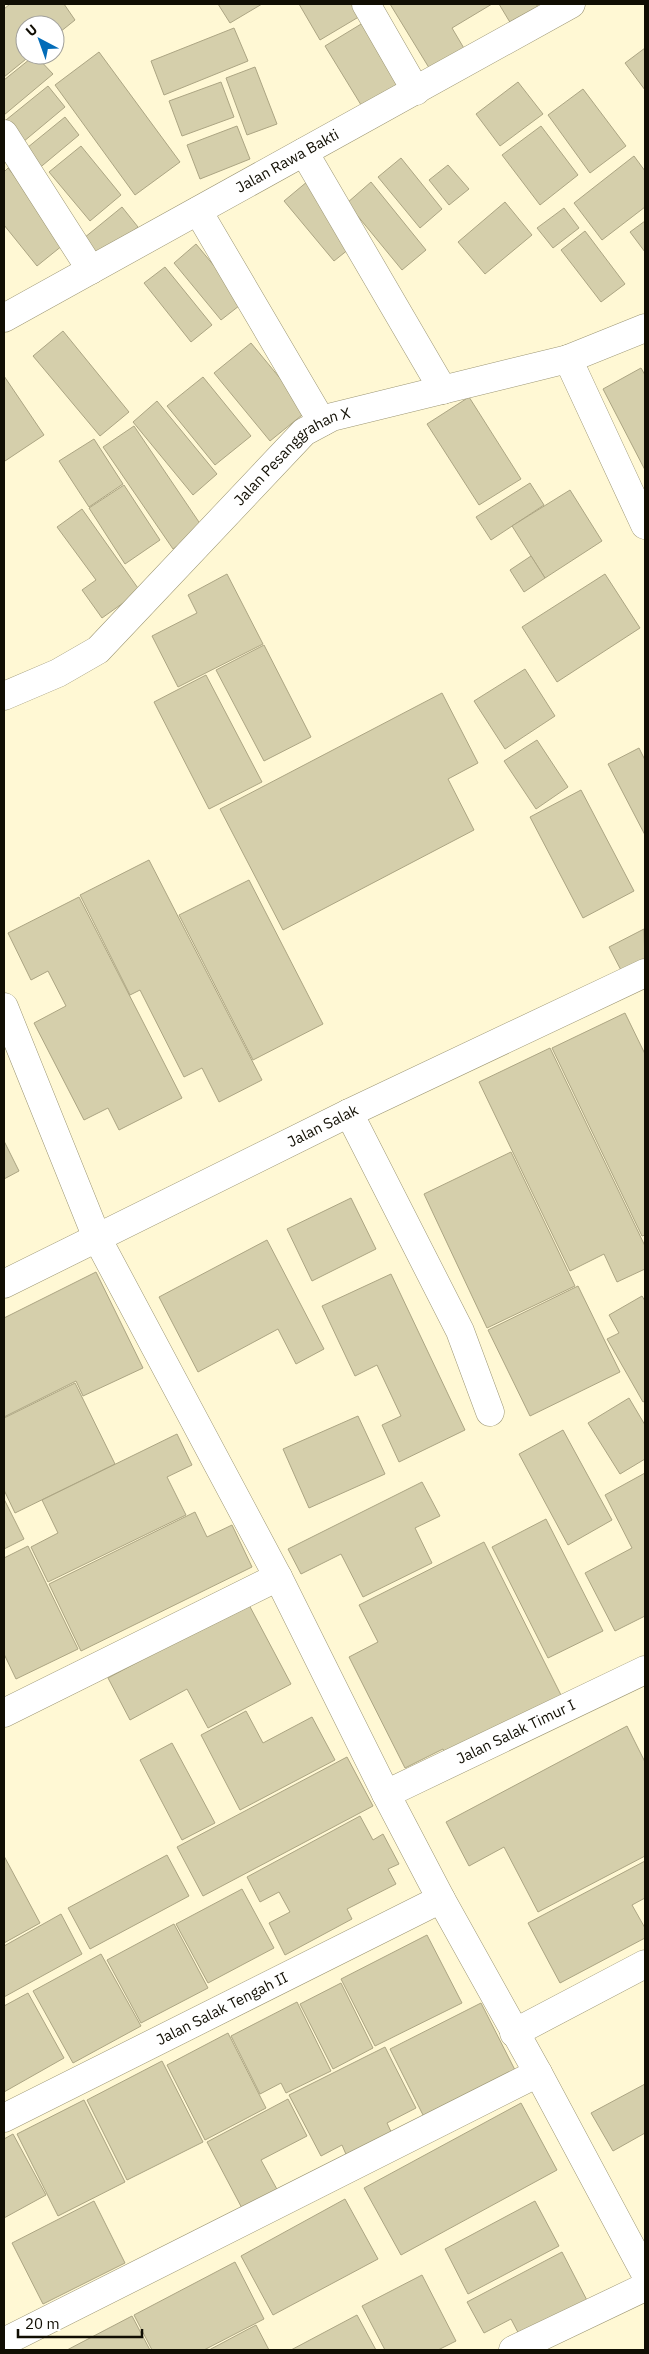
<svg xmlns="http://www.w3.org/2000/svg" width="649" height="2354" font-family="'IBM Plex Sans',sans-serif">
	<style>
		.building { fill: #d5cfab; stroke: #aca583 }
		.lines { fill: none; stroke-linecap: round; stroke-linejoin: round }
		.minor-casing { stroke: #9c9674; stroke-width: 29 }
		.tertiary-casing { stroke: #9c9674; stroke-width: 29 }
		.minor { stroke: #fff; stroke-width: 28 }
		.tertiary { stroke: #fff; stroke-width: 28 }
		.labels { text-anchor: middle; stroke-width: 4; stroke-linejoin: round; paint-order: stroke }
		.street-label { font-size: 15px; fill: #110e03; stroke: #fff }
	</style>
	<rect width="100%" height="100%" fill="#fff8d4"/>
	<!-- building -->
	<g class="building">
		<path d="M10,4H64L75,20L55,36V25H25V55H31L4,77V9Z"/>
		<path d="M218,4H262L230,23Z"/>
		<path d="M299,4H362L367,12L320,40Z"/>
		<path d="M390,4H492L452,28L465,50L431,71Z"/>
		<path d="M499,4H536L539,8L511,24Z"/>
		<path d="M371,18L412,84L366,113L325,46Z"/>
		<path d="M234,28L248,61L164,95L151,61Z"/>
		<path d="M645,48V90L625,63Z"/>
		<path d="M99,52L180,162L135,195L55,85Z"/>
		<path d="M35,55L53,74L4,115V80Z"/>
		<path d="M255,67L277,124L247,135L226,78Z"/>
		<path d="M221,82L234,117L182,136L169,101Z"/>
		<path d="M518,82L543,114L500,146L476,114Z"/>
		<path d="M48,86L65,107L23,142L6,120Z"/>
		<path d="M583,89L626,146L590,173L548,115Z"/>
		<path d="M65,117L79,135L37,170L22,152Z"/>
		<path d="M237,126L250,159L200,179L187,145Z"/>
		<path d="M541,126L578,175L540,205L502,155Z"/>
		<path d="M81,146L121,195L90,221L49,172Z"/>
		<path d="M634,156L645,171V207L602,240L574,203Z"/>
		<path d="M401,158L442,209L420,228L378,177Z"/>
		<path d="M448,165L469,189L449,205L429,180Z"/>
		<path d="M8,168L68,241L37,266L4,225V172Z"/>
		<path d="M314,176L364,237L334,261L284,201Z"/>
		<path d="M371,182L426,250L402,270L347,203Z"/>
		<path d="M505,202L532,235L485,274L458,242Z"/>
		<path d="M122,207L138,227L101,258L84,238Z"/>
		<path d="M564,208L579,228L553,248L537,228Z"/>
		<path d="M645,221V252L630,232Z"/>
		<path d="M585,231L625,284L601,302L561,250Z"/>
		<path d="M196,244L244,302L221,320L174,263Z"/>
		<path d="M165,267L212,325L191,342L144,283Z"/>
		<path d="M63,331L129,412L100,436L33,356Z"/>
		<path d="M251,343L307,411L270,441L214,373Z"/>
		<path d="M641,368L645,375V470L603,389Z"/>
		<path d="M4,376L44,435L5,461L4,460Z"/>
		<path d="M203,377L251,436L215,465L167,406Z"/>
		<path d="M469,397L521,479L479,505L427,424Z"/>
		<path d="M157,401L217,474L193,495L133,422Z"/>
		<path d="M134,426L203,528L173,549L103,447Z"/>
		<path d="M94,439L123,484L89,507L59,461Z"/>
		<path d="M530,483L544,505L491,540L476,517Z"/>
		<path d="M124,485L160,540L125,564L89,508Z"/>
		<path d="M570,490L602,541L545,578L512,526Z"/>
		<path d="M82,509L140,591L102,618L82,590L96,580L57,527Z"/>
		<path d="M531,556L545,578L524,592L510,570Z"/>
		<path d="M227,574L263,644L178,687L152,636L197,613L188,595Z"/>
		<path d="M605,574L640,628L557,682L522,627Z"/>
		<path d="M264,645L311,737L264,761L216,670Z"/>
		<path d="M525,669L555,716L505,749L474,701Z"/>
		<path d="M206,675L262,782L209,809L154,702Z"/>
		<path d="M442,693L478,763L448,779L474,830L283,930L220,809Z"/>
		<path d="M537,740L568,787L536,809L504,761Z"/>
		<path d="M639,748L645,760V835L608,764Z"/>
		<path d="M581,790L634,891L583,918L530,817Z"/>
		<path d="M149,860L262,1080L219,1102L202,1068L184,1077L140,990L130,995L80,895Z"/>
		<path d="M249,880L323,1024L253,1060L179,915Z"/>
		<path d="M79,897L182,1098L119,1130L108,1108L84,1120L34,1023L66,1006L48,971L31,980L8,933Z"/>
		<path d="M644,929L645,965L624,976L609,947Z"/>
		<path d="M625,1013L645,1054V1235L642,1236L552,1048Z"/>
		<path d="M550,1048L645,1246V1269L617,1282L604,1254L570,1271L479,1082Z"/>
		<path d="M4,1141L19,1171L4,1179Z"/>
		<path d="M511,1152L575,1286L487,1328L424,1194Z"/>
		<path d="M351,1198L376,1249L312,1281L287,1229Z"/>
		<path d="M267,1240L324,1349L296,1364L278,1329L198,1372L159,1297Z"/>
		<path d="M96,1272L143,1368L83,1396L76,1381L4,1417V1318Z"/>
		<path d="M391,1274L465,1430L399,1462L382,1425L401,1416L377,1365L355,1376L322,1306Z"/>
		<path d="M578,1286L620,1372L530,1416L488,1330Z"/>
		<path d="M642,1296L645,1301V1401L643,1402L607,1339L619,1333L609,1315Z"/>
		<path d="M75,1383L115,1464L15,1513L4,1490V1418Z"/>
		<path d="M629,1398L645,1425V1459L620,1474L588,1423Z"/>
		<path d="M358,1416L385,1474L309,1508L283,1449Z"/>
		<path d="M563,1430L612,1520L568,1545L519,1454Z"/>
		<path d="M177,1434L192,1465L167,1477L186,1515L48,1582L31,1547L58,1533L42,1500Z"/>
		<path d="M645,1473V1616L615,1631L585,1573L632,1548L605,1495Z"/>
		<path d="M422,1482L440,1516L415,1528L432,1563L363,1597L341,1554L301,1574L288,1549Z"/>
		<path d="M4,1499L24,1539L4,1549Z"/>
		<path d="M195,1512L207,1537L232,1525L252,1567L81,1651L49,1584Z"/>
		<path d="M546,1519L603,1631L548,1658L492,1547Z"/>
		<path d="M484,1542L562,1697L446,1755L443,1749L405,1768L349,1657L378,1642L359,1605Z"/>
		<path d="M28,1546L78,1649L16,1679L4,1654V1558Z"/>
		<path d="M248,1603L291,1684L208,1728L187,1689L130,1720L108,1678Z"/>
		<path d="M246,1711L263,1743L312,1717L335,1760L240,1810L201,1735Z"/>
		<path d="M627,1726L645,1762V1856L538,1912L504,1847L469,1866L446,1822Z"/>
		<path d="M172,1743L215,1823L182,1840L140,1760Z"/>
		<path d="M347,1757L373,1806L203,1896L177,1847Z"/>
		<path d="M360,1816L373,1840L383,1834L399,1864L388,1869L396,1884L347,1909L352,1919L285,1955L269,1923L290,1912L279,1892L260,1902L247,1877Z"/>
		<path d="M167,1855L189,1896L90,1949L68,1908Z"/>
		<path d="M4,1856L40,1923L4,1943Z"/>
		<path d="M645,1861V1898L632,1905L645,1928V1938L560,1983L528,1923Z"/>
		<path d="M242,1889L274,1948L208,1983L176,1924Z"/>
		<path d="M61,1914L82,1954L4,1997V1946Z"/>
		<path d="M174,1924L208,1988L141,2023L107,1960Z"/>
		<path d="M427,1935L462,2003L375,2046L341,1979Z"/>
		<path d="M101,1954L141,2026L73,2063L33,1991Z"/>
		<path d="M341,1983L373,2048L333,2069L300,2004Z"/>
		<path d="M28,1993L64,2058L4,2092V2006Z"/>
		<path d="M297,2002L331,2071L286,2093L281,2083L260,2094L231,2036Z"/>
		<path d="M481,2003L517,2074L426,2121L390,2049Z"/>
		<path d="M228,2033L266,2108L205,2140L167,2065Z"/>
		<path d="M385,2047L416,2108L387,2123L393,2136L348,2159L342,2145L321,2156L289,2095Z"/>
		<path d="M162,2061L203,2142L127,2180L87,2100Z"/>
		<path d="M645,2084V2133L613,2151L591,2113Z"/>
		<path d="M288,2099L307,2136L261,2160L279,2193L244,2212L207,2142Z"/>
		<path d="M84,2100L125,2182L58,2216L17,2134Z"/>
		<path d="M521,2103L557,2170L401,2255L364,2188Z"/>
		<path d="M13,2134L46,2195L4,2218V2139Z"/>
		<path d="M345,2199L378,2259L273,2315L241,2256Z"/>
		<path d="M94,2201L125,2263L43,2304L12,2243Z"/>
		<path d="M535,2201L559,2246L468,2294L445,2249Z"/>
		<path d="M562,2252L591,2308L524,2344L511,2319L484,2333L467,2302Z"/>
		<path d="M235,2262L264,2319L204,2350H152L134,2315Z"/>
		<path d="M422,2275L456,2341L438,2350H385L362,2306Z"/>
		<path d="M357,2315L376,2350H291Z"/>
		<path d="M132,2316L150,2350H67Z"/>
		<path d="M256,2325L269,2350H209Z"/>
	</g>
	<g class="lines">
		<defs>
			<g id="minor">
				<path d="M366,4L416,91"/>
				<path d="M4,134L91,270"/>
				<path d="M304,152L443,390"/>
				<path d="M198,211L322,422"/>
				<path id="s1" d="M4,318L571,4"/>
				<path d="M568,359L645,525"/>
				<path id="s2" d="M4,696L58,673L98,650L304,432L332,417L568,359L645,328"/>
				<path d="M4,1007L97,1238"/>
				<path d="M349,1113L460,1331L490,1412"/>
				<path d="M4,1713L278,1577"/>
				<path id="s3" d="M386,1794L645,1670"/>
				<path d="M514,2033L645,1964"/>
				<path id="s4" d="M4,2118L441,1899"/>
				<path d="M4,2342L538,2073"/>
				<path d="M513,2350L645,2287"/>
			</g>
			<g id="tertiary">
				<path d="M97,1238L278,1577L386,1794L441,1899L538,2073L645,2273"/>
				<path id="s5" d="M4,1284L349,1113L645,973"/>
			</g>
		</defs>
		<!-- minor casing -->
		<use href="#minor" class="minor-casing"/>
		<!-- tertiary casing -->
		<use href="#tertiary" class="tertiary-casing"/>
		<!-- minor -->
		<use href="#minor" class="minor"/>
		<!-- tertiary -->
		<use href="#tertiary" class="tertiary"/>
	</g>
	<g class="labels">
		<!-- street labels -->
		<g class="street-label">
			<text dy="5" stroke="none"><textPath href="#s1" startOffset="324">Jalan Rawa Bakti</textPath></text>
			<text dy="5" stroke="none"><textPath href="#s2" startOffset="381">Jalan Pesanggrahan X</textPath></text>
			<text dy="5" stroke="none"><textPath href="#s5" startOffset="356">Jalan Salak</textPath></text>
			<text dy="5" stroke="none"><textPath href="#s3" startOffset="144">Jalan Salak Timur I</textPath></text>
			<text dy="5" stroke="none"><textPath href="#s4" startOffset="244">Jalan Salak Tengah II</textPath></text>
		</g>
	</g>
	<!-- border -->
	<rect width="649" height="2354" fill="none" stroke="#110e03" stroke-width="10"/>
	<!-- north arrow -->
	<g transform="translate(40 40) rotate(319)"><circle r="24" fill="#ffffff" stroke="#a09f9a"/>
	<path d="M0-4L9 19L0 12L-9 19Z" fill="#026cb8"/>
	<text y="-8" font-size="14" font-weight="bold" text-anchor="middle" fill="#110e03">U</text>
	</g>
	<!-- scale -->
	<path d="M18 2329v8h124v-8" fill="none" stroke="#110e03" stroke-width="2.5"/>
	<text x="25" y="2329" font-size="15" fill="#110e03" stroke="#ffffff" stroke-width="4" paint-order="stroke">20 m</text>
</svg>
